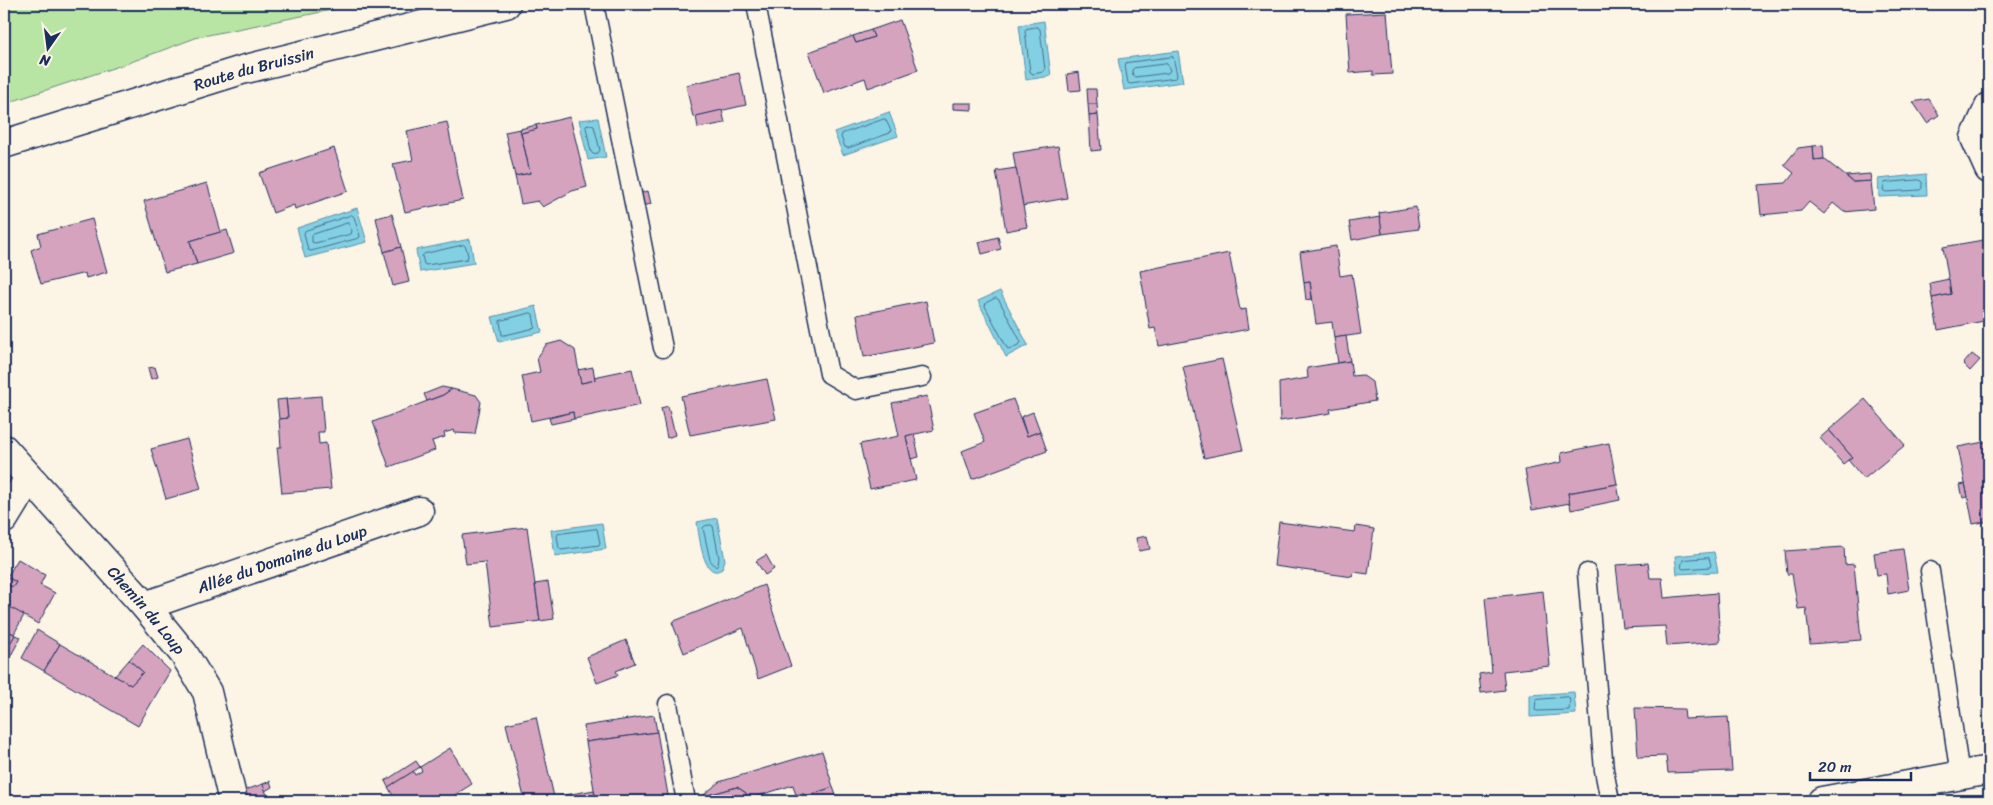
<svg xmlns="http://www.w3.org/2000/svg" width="1993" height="805" font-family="Sriracha,sans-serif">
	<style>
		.green { fill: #b8e5a3; stroke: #6a8a80 }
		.water { fill: #83d0e2; stroke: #5990ad }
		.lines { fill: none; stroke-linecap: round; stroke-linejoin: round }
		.shore { stroke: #456f93; stroke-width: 1 }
		.building { fill: #d6a3bf; stroke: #1b2f5e }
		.lane-casing { stroke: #1b2f5e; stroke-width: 21 }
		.street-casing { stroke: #1b2f5e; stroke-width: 31 }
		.secondary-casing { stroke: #1b2f5e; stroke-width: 31 }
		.lane { stroke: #fcf5e5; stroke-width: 18 }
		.street { stroke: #fcf5e5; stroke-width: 28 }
		.secondary { stroke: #fcf5e5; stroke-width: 28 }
		.labels { text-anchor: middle; stroke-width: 4.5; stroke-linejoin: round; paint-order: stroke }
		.street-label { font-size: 16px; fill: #1b2f5e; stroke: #fcf5e5 }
	</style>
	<rect width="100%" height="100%" fill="#fcf5e5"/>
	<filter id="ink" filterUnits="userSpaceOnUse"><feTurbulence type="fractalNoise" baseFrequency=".02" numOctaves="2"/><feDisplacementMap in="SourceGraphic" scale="10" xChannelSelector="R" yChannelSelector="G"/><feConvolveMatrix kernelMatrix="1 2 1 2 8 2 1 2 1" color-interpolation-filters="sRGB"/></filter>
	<g filter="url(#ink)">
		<!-- green -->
		<path class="green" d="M4,4H361L198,37L131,62L4,104Z"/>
		<!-- water -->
		<g class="water">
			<path d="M1044,21L1051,76L1026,80L1019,25Z"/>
			<path d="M1178,51L1183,82L1124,90L1118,59Z"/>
			<path d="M889,112L898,136L843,155L834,132Z"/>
			<path d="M598,118L606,157L588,160L579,120Z"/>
			<path d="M1926,174L1927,195L1879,197L1878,179Z"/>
			<path d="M357,208L367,242L305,258L297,228Z"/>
			<path d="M470,239L474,263L420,272L416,250Z"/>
			<path d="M1000,291L1028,345L1006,357L978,301Z"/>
			<path d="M536,306L542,332L499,342L492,317Z"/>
			<path d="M717,518L725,560L722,569C703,582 699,534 697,522Z"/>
			<path d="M602,523L606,549L555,556L551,530Z"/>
			<path d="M1714,552L1718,572L1677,574L1675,556Z"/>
			<path d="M1574,692L1576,714L1530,717V695Z"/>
		</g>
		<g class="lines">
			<!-- shore -->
			<g class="shore">
				<path d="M1037,27L1040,29L1045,70L1043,72L1033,74L1030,72L1025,31L1026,29Z"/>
				<path d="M1173,57L1177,75L1176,78L1130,84L1128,83L1125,66L1126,63Z"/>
				<path d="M1167,64L1170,70L1168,73L1135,77L1133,76L1132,70L1134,68Z"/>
				<path d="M885,119L891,130L890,133L848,148L845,147L841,137L842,134Z"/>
				<path d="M588,124L594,126L600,150L598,153L593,154L591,152L586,127Z"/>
				<path d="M1919,180L1922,182V188L1920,190L1886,192L1883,190L1885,183Z"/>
				<path d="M352,215L354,217L360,236L359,238L311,251L308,250L304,234L305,231Z"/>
				<path d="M348,223L352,231L351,234L315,243L312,242V235Z"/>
				<path d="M464,245L466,247L468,256L467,259L426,265L424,264L422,256L424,254Z"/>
				<path d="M996,298L999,300L1021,342L1020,344L1010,349L1007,348L985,306L986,303Z"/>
				<path d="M531,313L533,314L535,328L505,335H502L500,321Z"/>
				<path d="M711,525L713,526L719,558L718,565L716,567L710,560L703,528L705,526Z"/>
				<path d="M597,529L600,543L599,545L561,550L559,548L557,536L558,534Z"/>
				<path d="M1709,558L1711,565L1710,567L1683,569L1681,567L1683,560Z"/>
				<path d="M1568,697L1570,700L1569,710L1537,711L1535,710L1536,700Z"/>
			</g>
		</g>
		<!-- building -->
		<g class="building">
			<path d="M1259,4H1272V7L1259,8Z"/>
			<path d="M1387,12L1392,74L1373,75V71L1350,73L1346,14Z"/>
			<path d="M900,20L918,70L868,88L865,78L824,93L809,52L853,36L856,43L874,37L871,30Z"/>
			<path d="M871,30L874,37L856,43L853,36Z"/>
			<path d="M1079,72L1081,90L1069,91L1067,74Z"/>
			<path d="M739,73L746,105L693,117L686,85Z"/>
			<path d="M1087,89H1096L1097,104H1088Z"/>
			<path d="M1929,99L1939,115L1927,123L1913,102Z"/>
			<path d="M953,103H972V110L953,109Z"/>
			<path d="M1088,104H1097L1098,115L1089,116Z"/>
			<path d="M722,110L725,123L698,128L696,116Z"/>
			<path d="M1098,115L1101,150L1091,151L1089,116Z"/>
			<path d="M570,117L587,187L572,191L543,207L538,201L521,204L515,176L530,173L521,133L537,129L536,125Z"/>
			<path d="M447,122L463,200L405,212L393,164L413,160L407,131Z"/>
			<path d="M536,125L537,129L521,133L520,129Z"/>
			<path d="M520,129L530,173L515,176L505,132Z"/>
			<path d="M1823,145L1824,159L1814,160L1813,146Z"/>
			<path d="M1058,146L1067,198L1022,206L1013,153Z"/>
			<path d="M1813,146L1814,160L1824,159L1853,182L1871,181L1874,209L1844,212L1833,203L1824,214L1809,202L1801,211L1761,215L1758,185L1786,183L1794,173L1784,165L1798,148Z"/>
			<path d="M334,148L348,191L295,209L294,205L273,213L259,173Z"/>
			<path d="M1016,168L1027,227L1006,231L996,171Z"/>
			<path d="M1870,174L1871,181L1853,182L1846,176Z"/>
			<path d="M207,183L221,232L190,241L197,264L165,272L144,201Z"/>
			<path d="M648,191L651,204L642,206L640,193Z"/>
			<path d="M1416,207L1419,229L1382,234L1379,213Z"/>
			<path d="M392,214L401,247L384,252L376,218Z"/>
			<path d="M1380,217L1382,234L1352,240L1349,222Z"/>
			<path d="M92,219L107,272L86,278L85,273L41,284L31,250L41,246L38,234Z"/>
			<path d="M227,230L234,253L197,264L190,241Z"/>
			<path d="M998,237L1001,249L982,254L979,242Z"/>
			<path d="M1989,239V320L1938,330L1932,298L1951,294L1943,247Z"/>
			<path d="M1336,246L1340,276L1352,274L1361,334L1334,338L1332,322L1316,324L1310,282L1304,283L1300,252Z"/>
			<path d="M401,247L409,282L393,286L384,252Z"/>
			<path d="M1229,253L1240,310L1246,309L1249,329L1159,346L1155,328L1150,329L1140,271Z"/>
			<path d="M1949,279L1951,294L1932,298L1930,283Z"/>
			<path d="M1310,282L1312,299L1306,300L1304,283Z"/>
			<path d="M926,301L934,343L864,357L857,315Z"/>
			<path d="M1346,336L1350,361L1338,363L1334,338Z"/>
			<path d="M561,341L575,350L581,383L595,380L594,377L632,369L640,405L574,419L573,412L531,421L522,376L540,372L537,358L546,345Z"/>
			<path d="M1972,354L1980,360L1970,371L1963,364Z"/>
			<path d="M1222,359L1243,450L1204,458L1183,367Z"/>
			<path d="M1350,361L1352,376L1362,375L1372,382L1375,401L1330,409L1331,413L1280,421L1279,383L1308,378L1307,368Z"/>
			<path d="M155,367L158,377L151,379L148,368Z"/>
			<path d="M593,367L595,380L581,383L578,370Z"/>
			<path d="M767,379L776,419L690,435L681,396Z"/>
			<path d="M442,387L452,389L443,395L427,401L424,394Z"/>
			<path d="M452,389L476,395L481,402L475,434L455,433L454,430L444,433L445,437L432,441L435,450L389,467L373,422L443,395Z"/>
			<path d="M321,396L324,432H318L319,444L326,443L331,489L282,493L277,447H281L279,419L288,418L286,399Z"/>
			<path d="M927,396L934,430L906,436L916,480L870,489L860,444L899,436L892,403Z"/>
			<path d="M286,399L288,418L279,419L277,400Z"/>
			<path d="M1013,399L1027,436L1040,431L1047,451L972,479L962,451L985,442L974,413Z"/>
			<path d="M1865,399L1905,445L1864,479L1848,460L1852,457L1829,430Z"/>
			<path d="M668,406L675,435L667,438L661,408Z"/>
			<path d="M573,412L574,419L551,424L549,418Z"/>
			<path d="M1033,412L1040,431L1027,436L1021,417Z"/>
			<path d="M1829,430L1852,457L1843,464L1820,438Z"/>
			<path d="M914,434L919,457L911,459L906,436Z"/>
			<path d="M187,439L201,489L166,499L151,449Z"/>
			<path d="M1989,441V521L1973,524L1958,447Z"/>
			<path d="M1609,443L1617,484L1568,493L1570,503L1532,510L1525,470L1562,462L1561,453Z"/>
			<path d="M1617,484L1620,500L1571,510L1568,493Z"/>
			<path d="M1965,484L1968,497L1963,498L1960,485Z"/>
			<path d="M1279,522L1355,532L1356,526L1374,529L1368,574L1354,572L1353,577L1274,566Z"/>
			<path d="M527,527L540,621L493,627L485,562L466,564L462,535Z"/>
			<path d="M1147,536L1150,549L1139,551L1136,538Z"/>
			<path d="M1844,547L1845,565L1854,564L1861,640L1810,644L1806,608L1798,609L1792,574H1787L1785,551Z"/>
			<path d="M1903,549L1909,590L1888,594L1886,574L1877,575L1874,553Z"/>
			<path d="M766,555L774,569L765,575L756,561Z"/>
			<path d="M18,559L45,575L40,585L55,593L38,624L4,604V583L13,587L16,582L7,577Z"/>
			<path d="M1648,563L1650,578H1662L1664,598L1717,593L1720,642L1667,646L1665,626L1623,628L1616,565Z"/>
			<path d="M7,577L16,582L13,587L4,583Z"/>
			<path d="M548,582L554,619L540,621L535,584Z"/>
			<path d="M764,585L791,666L758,679L743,628L684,653L672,622Z"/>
			<path d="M1543,591L1550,666L1503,671L1505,690L1481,693L1479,674L1492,672L1485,598Z"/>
			<path d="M4,604L24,615L14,634L4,628Z"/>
			<path d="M4,628L15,635L4,654Z"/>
			<path d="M37,630L60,644L44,671L22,658Z"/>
			<path d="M15,635L21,637L4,668V654Z"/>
			<path d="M626,640L635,663L616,671L618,675L597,683L587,657Z"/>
			<path d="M60,644L131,685L143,672L129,660L143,644L170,671L138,726L44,671Z"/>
			<path d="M129,660L143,672L131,685L115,676Z"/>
			<path d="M1635,708L1684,709L1685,719L1728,717L1732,771L1668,773L1666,756L1638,757Z"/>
			<path d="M654,715L657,732L586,742L584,726Z"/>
			<path d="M536,717L554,797L555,801H525L506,724Z"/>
			<path d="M657,732L669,801H596L586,742Z"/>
			<path d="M450,748L472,784L445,801H396L388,787L413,771L415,775L422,771L420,767Z"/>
			<path d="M822,751L833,787L804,797L803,793L796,795L793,785L748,799L746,793L737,787L705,796L706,801H697L719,782Z"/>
			<path d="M416,761L420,767L388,787L385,781Z"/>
			<path d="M270,781L272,787L265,791L263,784Z"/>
			<path d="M263,784L269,801H246L243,791Z"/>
			<path d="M737,787L746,793L748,801H706L705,796Z"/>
			<path d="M833,787L838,801H806L804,797Z"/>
			<path d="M594,790L596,801H555L554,797Z"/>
		</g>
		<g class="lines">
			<defs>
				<g id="lane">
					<path d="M594,4L663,348"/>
					<path d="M756,4L829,374L856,390L922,377"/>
					<path d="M1930,571L1960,776"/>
					<path d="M1587,573L1604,770L1610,801"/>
					<path d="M668,704L686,801"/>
				</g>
				<g id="street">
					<path d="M1989,107L1975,138L1989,169"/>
					<path id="s1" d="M4,449L145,606L184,654L207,692L233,801"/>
					<path d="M4,519L29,478"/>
					<path id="s2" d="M145,606L419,511"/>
					<path d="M1822,801L1989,770"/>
				</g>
				<g id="secondary">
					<path id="s3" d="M4,144L242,70L506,4"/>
				</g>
			</defs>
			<!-- lane casing -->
			<use href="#lane" class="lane-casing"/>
			<!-- street casing -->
			<use href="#street" class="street-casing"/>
			<!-- secondary casing -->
			<use href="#secondary" class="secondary-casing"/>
			<!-- lane -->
			<use href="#lane" class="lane"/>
			<!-- street -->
			<use href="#street" class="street"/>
			<!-- secondary -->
			<use href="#secondary" class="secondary"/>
		</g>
	</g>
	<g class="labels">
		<!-- street labels -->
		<g class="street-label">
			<text dy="6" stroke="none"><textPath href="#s3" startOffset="261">Route du Bruissin</textPath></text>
			<text dy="6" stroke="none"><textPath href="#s2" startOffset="145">Allée du Domaine du Loup</textPath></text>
			<text dy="6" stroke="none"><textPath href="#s1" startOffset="215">Chemin du Loup</textPath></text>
		</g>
	</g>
	<!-- margin -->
	<rect width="1993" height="805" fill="none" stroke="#fcf5e5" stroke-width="20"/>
	<rect x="10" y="10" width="1973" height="785" fill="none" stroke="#1b2f5e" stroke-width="2" filter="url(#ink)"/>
	<!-- north arrow -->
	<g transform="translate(48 48) rotate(194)" stroke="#fcf5e5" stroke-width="4" paint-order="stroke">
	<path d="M0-4L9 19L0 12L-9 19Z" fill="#1b2f5e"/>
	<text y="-8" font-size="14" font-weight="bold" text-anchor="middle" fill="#1b2f5e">N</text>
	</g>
	<!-- scale -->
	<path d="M1810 772v8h101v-8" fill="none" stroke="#1b2f5e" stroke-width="2.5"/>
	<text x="1818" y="772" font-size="15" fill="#1b2f5e" stroke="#fcf5e5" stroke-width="4" paint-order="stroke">20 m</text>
</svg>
